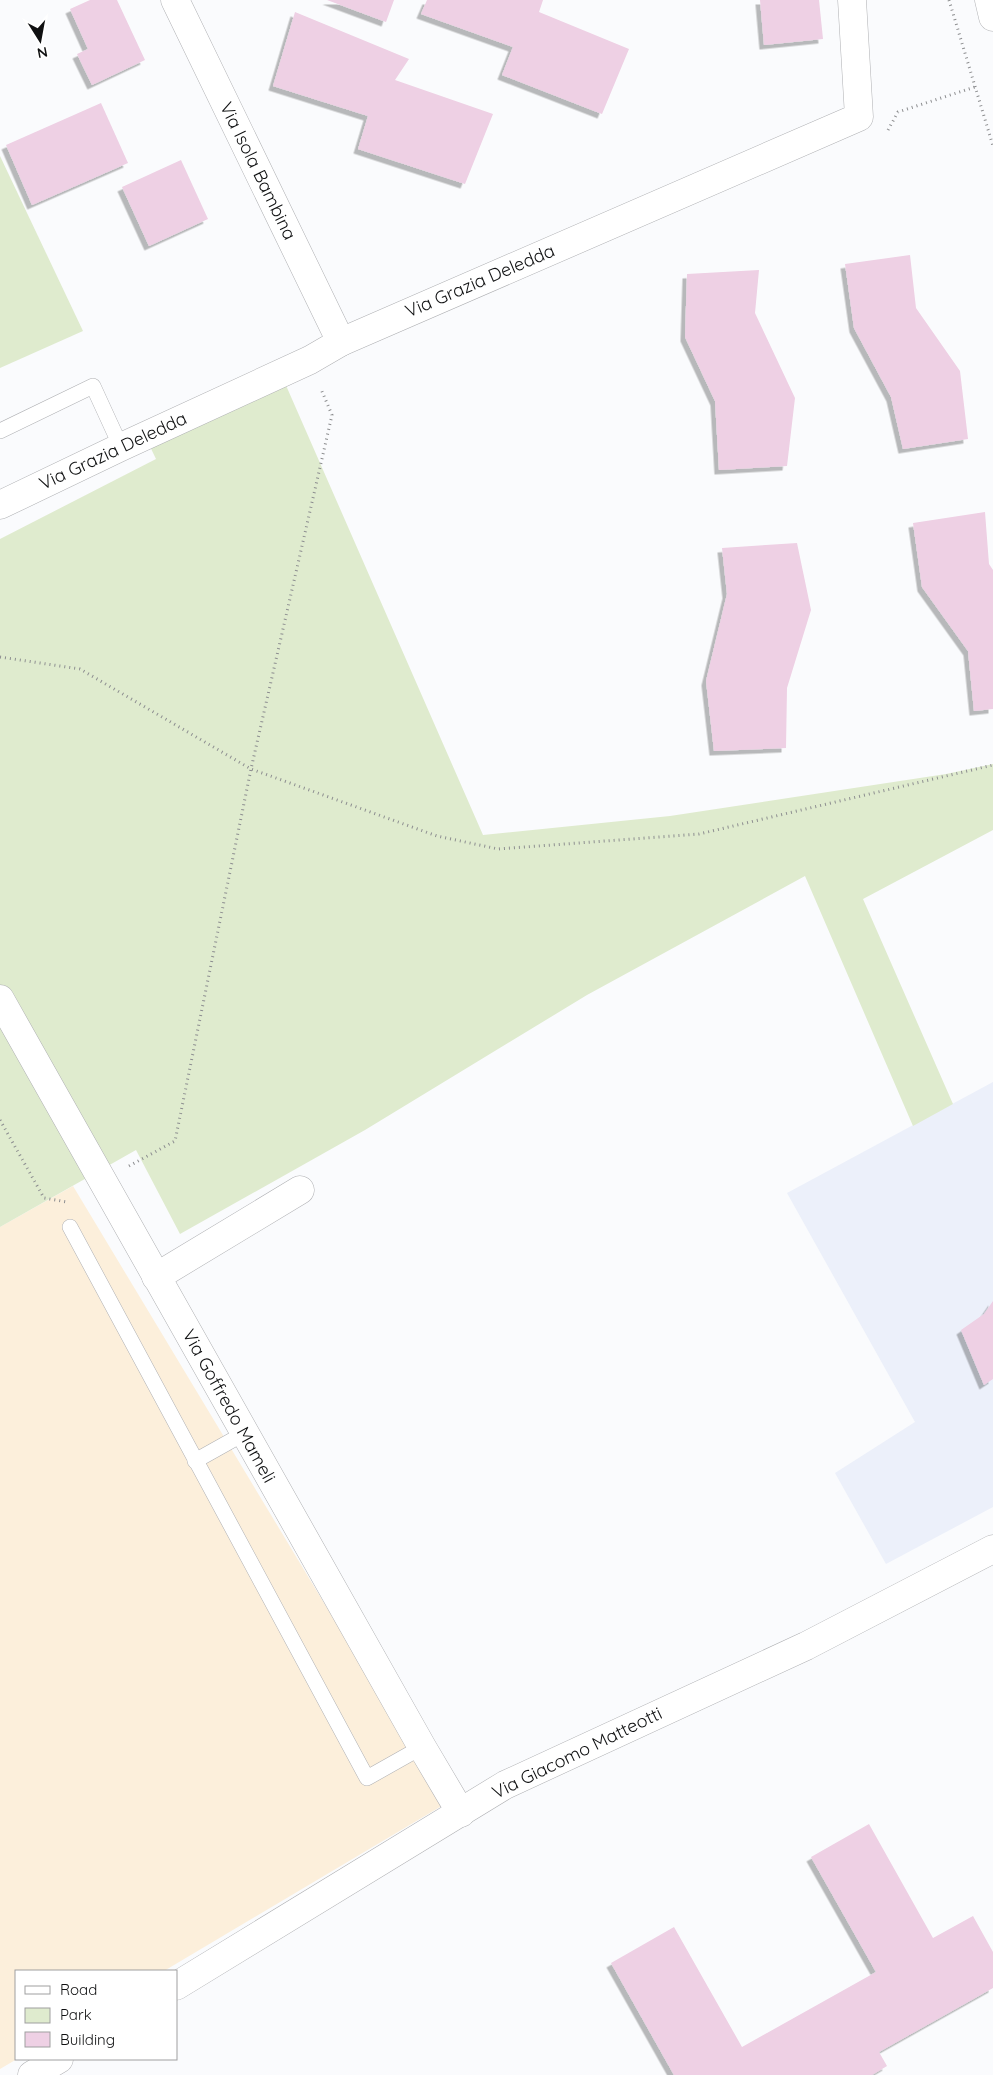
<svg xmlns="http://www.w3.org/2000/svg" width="993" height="2075" font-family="Quicksand,sans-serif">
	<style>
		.built { fill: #ecf0fa }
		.industrial { fill: #fcefdb }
		.green { fill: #dfebce }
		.building { fill: #eed0e4; filter: url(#shadow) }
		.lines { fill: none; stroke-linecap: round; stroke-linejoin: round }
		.service-casing { stroke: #afb0b3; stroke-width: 16 }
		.minor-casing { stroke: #afb0b3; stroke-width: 29 }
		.tertiary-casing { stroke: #afb0b3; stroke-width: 29 }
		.path { stroke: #8d8e90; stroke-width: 3; stroke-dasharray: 1 4; stroke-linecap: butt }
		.service { stroke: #fff; stroke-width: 15 }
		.minor { stroke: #fff; stroke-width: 28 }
		.tertiary { stroke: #fff; stroke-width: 28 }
		.labels { text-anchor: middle; stroke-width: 4.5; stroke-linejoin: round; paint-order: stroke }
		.street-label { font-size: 18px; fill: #0f1011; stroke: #fff }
	</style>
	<defs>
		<filter id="shadow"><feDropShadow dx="-4.5" dy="4.5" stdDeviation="0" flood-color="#0004"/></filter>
	</defs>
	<rect width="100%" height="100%" fill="#fafbfd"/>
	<!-- built -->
	<path class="built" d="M993,1082V1507L886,1564L835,1473L915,1422L787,1193Z"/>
	<!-- industrial -->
	<path class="industrial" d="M73,1186L445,1804L164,1971H16L17,2059L0,2069V1227Z"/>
	<!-- green -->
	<g class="green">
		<path d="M0,156L83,331L0,368Z"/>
		<path d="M281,374L483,835L670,816L946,774L993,764V830L863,899L953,1104L913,1126L805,876L587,995L365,1130L180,1234L136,1150L0,1227V539L156,459L144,434Z"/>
	</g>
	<!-- building -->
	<g class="building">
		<path d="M90,0H117L145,60L92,85L77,54L88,49L70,9Z"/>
		<path d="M327,0H394L386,22Z"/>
		<path d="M427,0H543L539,12L629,49L602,114L502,75L513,47L421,14Z"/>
		<path d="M760,0H819L823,39L764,45Z"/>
		<path d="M295,12L409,59L395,80L493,114L465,184L358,149L368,116L273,86Z"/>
		<path d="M101,103L128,163L32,205L6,145Z"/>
		<path d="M181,160L208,219L149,246L122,187Z"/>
		<path d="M910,255L916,308L960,371L968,439L903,449L891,397L854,328L845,264Z"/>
		<path d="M759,270L755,313L795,398L787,466L719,470L715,401L685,337L687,274Z"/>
		<path d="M985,512L989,564L993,570V709L974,711L968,651L922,587L913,523Z"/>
		<path d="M797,543L811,610L787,688L786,748L714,751L706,681L727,594L722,548Z"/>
		<path d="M993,1301V1379L984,1385L961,1330L984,1314Z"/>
		<path d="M869,1824L933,1938L973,1916L993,1952V1988L879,2052L887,2066L872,2075H674L611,1963L674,1927L742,2047L876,1972L811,1857Z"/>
	</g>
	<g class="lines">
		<defs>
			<g id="service">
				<path d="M0,431L93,386L121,447"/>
				<path d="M70,1227L367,1778L422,1747"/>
				<path d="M195,1461L245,1433"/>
			</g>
			<g id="minor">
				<path d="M175,0L341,342"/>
				<path d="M0,505L121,447L310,360L341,342L859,117L852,0"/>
				<path d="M0,999L422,1747L461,1813"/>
				<path d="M156,1277L300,1190"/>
				<path d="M176,1986L505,1785L806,1646L993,1549"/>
				<path d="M32,2075L59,2059"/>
			</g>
			<path id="tertiary" d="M989,0L993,17"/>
		</defs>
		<!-- service casing -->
		<use href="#service" class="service-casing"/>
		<!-- minor casing -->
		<use href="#minor" class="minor-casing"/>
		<!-- tertiary casing -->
		<use href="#tertiary" class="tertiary-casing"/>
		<!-- path -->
		<g class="path">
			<path d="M949,0L993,146"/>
			<path d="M888,130L898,112L975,87"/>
			<path d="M0,657L80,669L251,769L437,836L498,849L699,834L993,765"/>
			<path d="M0,1120L44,1198L67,1202"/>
			<path d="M129,1166L175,1141L251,769L332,415L321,389"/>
		</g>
		<!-- service -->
		<use href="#service" class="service"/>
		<!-- minor -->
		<use href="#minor" class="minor"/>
		<!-- tertiary -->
		<use href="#tertiary" class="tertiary"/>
	</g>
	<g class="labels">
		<!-- street labels -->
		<g class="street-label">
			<text transform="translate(258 171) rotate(64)" y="6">Via Isola Bambina</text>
			<text transform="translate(480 281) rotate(-23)" y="6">Via Grazia Deledda</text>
			<text transform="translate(113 451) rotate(-25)" y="6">Via Grazia Deledda</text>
			<text transform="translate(229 1406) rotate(61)" y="6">Via Goffredo Mameli</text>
			<text transform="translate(577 1753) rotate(-26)" y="6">Via Giacomo Matteotti</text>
		</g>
	</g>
	<!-- legend -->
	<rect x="15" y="1970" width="162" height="90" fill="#ffffff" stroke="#9f9fa0"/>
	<rect x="25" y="1986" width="25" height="8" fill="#ffffff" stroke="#9f9fa0"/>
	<text x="60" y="1995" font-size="15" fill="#0f1011">Road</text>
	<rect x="25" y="2008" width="25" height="15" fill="#dfebce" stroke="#9f9fa0"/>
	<text x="60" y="2020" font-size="15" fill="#0f1011">Park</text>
	<rect x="25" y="2032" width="25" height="15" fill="#eed0e4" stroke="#9f9fa0"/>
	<text x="60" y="2045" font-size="15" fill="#0f1011">Building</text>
	<!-- north arrow -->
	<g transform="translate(40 40) rotate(169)" stroke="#ffffff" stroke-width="4" paint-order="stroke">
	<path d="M0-4L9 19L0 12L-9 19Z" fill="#0f1011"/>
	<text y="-8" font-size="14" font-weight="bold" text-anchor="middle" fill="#0f1011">N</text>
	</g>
</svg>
